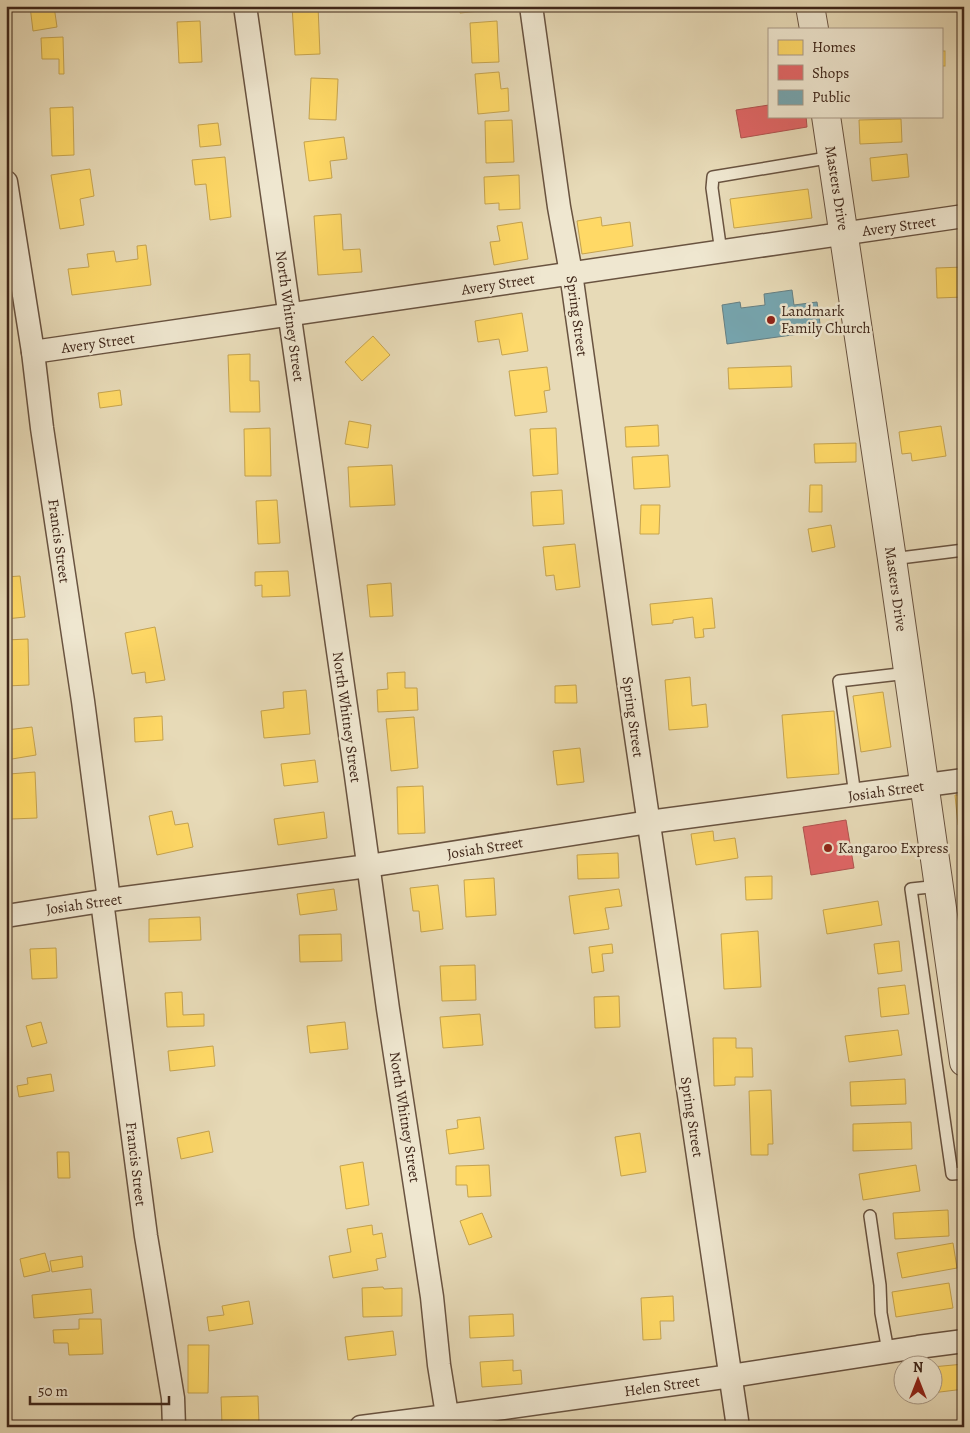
<svg xmlns="http://www.w3.org/2000/svg" width="970" height="1433" font-family="Alegreya,serif">
	<style>
		.homes { fill: #ffd966; stroke: #c5a34f }
		.shops { fill: #e06666; stroke: #b0534f }
		.public { fill: #76a5af; stroke: #667f82 }
		.lines { fill: none; stroke-linecap: round; stroke-linejoin: round }
		.service-casing { stroke: #695340; stroke-width: 14 }
		.minor-casing { stroke: #695340; stroke-width: 25 }
		.tertiary-casing { stroke: #695340; stroke-width: 30 }
		.service { stroke: #efe7d0; stroke-width: 11 }
		.minor { stroke: #efe7d0; stroke-width: 22 }
		.tertiary { stroke: #efe7d0; stroke-width: 28 }
		.poi-dot { fill: #8f2418; stroke: #efe7d0; stroke-width: 2 }
		.labels { text-anchor: middle; stroke-width: 5; stroke-linejoin: round; paint-order: stroke }
		.street-label { font-size: 15px; fill: #3f2619; stroke: #efe7d0 }
		.poi-label { font-size: 15px; fill: #3f2619; stroke: #efe7d0; text-anchor: start }
	</style>
	<rect width="100%" height="100%" fill="#e7dab7"/>
	<filter id="stains"><feTurbulence type="fractalNoise" baseFrequency=".004" numOctaves="4"/><feColorMatrix values="0 0 0 0 .2 0 0 0 0 .09 0 0 0 0 .02 0 0 0 .5 -.17"/></filter>
	<radialGradient id="worn" r=".72"><stop offset=".6" stop-color="#630" stop-opacity="0"/><stop offset="1" stop-color="#630" stop-opacity=".3"/></radialGradient>
	<!-- homes -->
	<g class="homes">
		<path d="M30,6H54L57,27L33,31Z"/>
		<path d="M292,6H318L320,54L295,55Z"/>
		<path d="M460,6H500V9L460,13Z"/>
		<path d="M200,21L202,62L179,63L177,22Z"/>
		<path d="M497,21L499,62L472,63L470,23Z"/>
		<path d="M63,37L64,74H59V59H42L41,38Z"/>
		<rect x="941" y="51" width="4" height="15"/>
		<path d="M499,72L501,89L508,88L509,111L478,114L475,74Z"/>
		<path d="M311,78L338,79L336,120L309,119Z"/>
		<path d="M73,107L74,155L52,156L50,108Z"/>
		<path d="M901,119L902,142L860,144L859,120Z"/>
		<path d="M512,120L514,162L486,163L485,121Z"/>
		<path d="M218,123L221,145L200,147L198,125Z"/>
		<path d="M344,137L347,159L330,161L332,178L309,181L304,142Z"/>
		<path d="M907,154L909,177L872,181L870,158Z"/>
		<path d="M225,157L231,217L210,220L206,184L195,185L192,160Z"/>
		<path d="M90,169L94,196L80,199L84,225L60,229L51,175Z"/>
		<path d="M519,175L520,209L499,210V203L485,204L484,177Z"/>
		<path d="M808,189L812,218L734,228L730,199Z"/>
		<path d="M341,214L343,250L360,249L362,272L318,275L314,216Z"/>
		<path d="M601,217L602,226L630,222L633,246L582,254L577,221Z"/>
		<path d="M522,222L528,259L494,265L490,242L500,241L497,226Z"/>
		<path d="M146,245L151,285L72,295L68,269L89,267L87,254L114,251L116,262L138,259L137,246Z"/>
		<path d="M964,267V297L937,298L936,268Z"/>
		<path d="M522,313L528,351L502,355L499,339L478,342L475,321Z"/>
		<path d="M373,336L390,355L362,381L345,362Z"/>
		<path d="M250,354V381H259L260,412H230L228,355Z"/>
		<path d="M791,366L792,387L729,389L728,368Z"/>
		<path d="M547,367L550,390L544,391L547,412L515,416L509,371Z"/>
		<path d="M120,390L122,405L100,408L98,393Z"/>
		<path d="M349,421L371,425L368,448L345,444Z"/>
		<path d="M658,425L659,446L626,447L625,427Z"/>
		<path d="M941,426L946,456L912,461L911,453L902,454L899,432Z"/>
		<path d="M270,428L271,476H245L244,429Z"/>
		<path d="M556,428L558,474L533,476L530,429Z"/>
		<path d="M856,443V462L815,463L814,444Z"/>
		<path d="M668,455L670,487L634,489L632,457Z"/>
		<path d="M392,465L395,505L350,507L348,467Z"/>
		<path d="M810,485H822V512H809Z"/>
		<path d="M562,490L564,524L533,526L531,492Z"/>
		<path d="M277,500L280,543L258,544L256,501Z"/>
		<path d="M641,505H660L659,534H640Z"/>
		<path d="M831,525L835,547L812,552L808,529Z"/>
		<path d="M575,544L580,587L556,590L554,575L546,576L543,547Z"/>
		<path d="M288,571L290,596L262,597V585L255,586V572Z"/>
		<path d="M20,576L25,617L6,619V577Z"/>
		<path d="M391,583L393,616L370,617L367,585Z"/>
		<path d="M712,598L715,628L703,629L704,637L695,638L693,617L673,620V623L652,625L650,604Z"/>
		<path d="M155,627L165,680L146,683L145,672L132,674L125,633Z"/>
		<path d="M28,639L29,685L6,686V640Z"/>
		<path d="M405,672V688H417L418,710L378,712L377,690L388,689L387,673Z"/>
		<path d="M690,677L692,706L706,704L708,727L669,730L665,680Z"/>
		<path d="M576,685L577,703H555V686Z"/>
		<path d="M306,690L310,734L264,738L261,711L284,708L283,692Z"/>
		<path d="M883,692L891,747L861,752L853,696Z"/>
		<path d="M834,711L839,774L787,778L782,715Z"/>
		<path d="M162,716L163,740L135,742L134,718Z"/>
		<path d="M414,717L418,768L391,771L386,719Z"/>
		<path d="M32,727L36,755L6,760V730Z"/>
		<path d="M580,748L584,782L557,785L553,751Z"/>
		<path d="M315,760L318,782L284,786L281,764Z"/>
		<path d="M35,772L37,818L11,819L9,774Z"/>
		<path d="M423,786L425,833L398,834L397,787Z"/>
		<path d="M955,795H964V824L958,825Z"/>
		<path d="M172,811L175,825L188,823L193,847L157,855L149,816Z"/>
		<path d="M324,812L327,838L278,845L274,819Z"/>
		<path d="M713,831L714,841L735,838L738,858L696,865L691,834Z"/>
		<path d="M618,853L619,878L578,879L577,855Z"/>
		<path d="M772,876V899L746,900L745,877Z"/>
		<path d="M494,878L496,915L466,917L464,880Z"/>
		<path d="M438,885L443,929L421,932L419,911H413L410,888Z"/>
		<path d="M334,889L337,910L300,915L297,894Z"/>
		<path d="M619,889L622,906L605,908L609,929L574,934L569,896Z"/>
		<path d="M878,901L882,925L827,934L823,910Z"/>
		<path d="M200,917L201,940L149,942V919Z"/>
		<path d="M758,931L761,987L724,989L721,934Z"/>
		<path d="M341,934L342,961L300,962L299,935Z"/>
		<path d="M899,941L902,971L878,974L874,944Z"/>
		<path d="M612,944L613,953L602,954L604,971L592,973L589,947Z"/>
		<path d="M56,948L57,978L32,979L30,949Z"/>
		<path d="M475,965L476,1000L442,1001L440,966Z"/>
		<path d="M905,985L909,1014L881,1017L878,988Z"/>
		<path d="M182,992L183,1015L204,1014V1026L167,1027L165,993Z"/>
		<path d="M619,996L620,1027L595,1028L594,997Z"/>
		<path d="M480,1014L483,1045L443,1048L440,1017Z"/>
		<path d="M41,1022L47,1043L32,1047L26,1026Z"/>
		<path d="M345,1022L348,1049L310,1053L307,1026Z"/>
		<path d="M898,1030L902,1055L849,1062L845,1036Z"/>
		<path d="M713,1038H736V1048H752L753,1077H735V1085L714,1086Z"/>
		<path d="M213,1046L215,1066L170,1071L168,1051Z"/>
		<path d="M51,1074L54,1091L19,1097L17,1086L28,1084L27,1078Z"/>
		<path d="M905,1079L906,1104L851,1106L850,1082Z"/>
		<path d="M771,1090L773,1144H768V1155H751L749,1091Z"/>
		<path d="M480,1117L484,1149L449,1154L446,1130L458,1128L457,1120Z"/>
		<path d="M911,1122L912,1149L853,1151V1124Z"/>
		<path d="M209,1131L213,1152L181,1159L177,1138Z"/>
		<path d="M640,1133L646,1172L621,1176L615,1137Z"/>
		<path d="M57,1152H69L70,1178H58Z"/>
		<path d="M363,1162L369,1205L346,1209L340,1166Z"/>
		<path d="M489,1165L491,1196L468,1197L467,1185H456V1166Z"/>
		<path d="M916,1165L920,1191L863,1200L859,1174Z"/>
		<path d="M948,1210L949,1236L895,1239L893,1213Z"/>
		<path d="M482,1213L492,1237L469,1245L460,1221Z"/>
		<path d="M372,1225L373,1235L382,1233L386,1257L376,1259L378,1270L333,1278L329,1256L351,1252L347,1229Z"/>
		<path d="M953,1243L957,1268L902,1278L897,1253Z"/>
		<path d="M45,1253L50,1271L24,1277L20,1259Z"/>
		<path d="M82,1256L83,1267L52,1272L50,1261Z"/>
		<path d="M949,1283L953,1308L896,1317L892,1292Z"/>
		<path d="M383,1287L384,1289L402,1288V1316L363,1317L362,1288Z"/>
		<path d="M91,1289L93,1313L34,1318L32,1295Z"/>
		<path d="M673,1296L674,1321H660L661,1339L643,1340L641,1298Z"/>
		<path d="M249,1301L253,1324L209,1331L207,1317L224,1315L222,1306Z"/>
		<path d="M513,1314L514,1336L470,1338L469,1316Z"/>
		<path d="M79,1319H101L103,1354L69,1355L68,1343H54L53,1330L79,1329Z"/>
		<path d="M393,1331L396,1355L348,1360L345,1337Z"/>
		<path d="M188,1345H209L208,1393H188Z"/>
		<path d="M513,1360V1371L521,1370L522,1384L482,1387L480,1362Z"/>
		<path d="M964,1364V1389L932,1393V1367Z"/>
		<path d="M258,1396L259,1423L222,1424L221,1397Z"/>
	</g>
	<!-- shops -->
	<g class="shops">
		<path d="M769,105V116H806L807,127L741,138L736,110Z"/>
		<path d="M846,820L854,868L811,875L803,827Z"/>
	</g>
	<!-- public -->
	<path class="public" d="M792,290L794,305L817,302L821,331L727,344L722,305L740,302L741,308L765,305L764,294Z"/>
	<g class="lines">
		<defs>
			<g id="service">
				<path d="M721,252L712,188L713,177L833,157"/>
				<path d="M892,559L964,550"/>
				<path d="M855,795L839,681L908,673"/>
				<path d="M939,886L911,889L952,1174L964,1173"/>
				<path d="M870,1216L880,1285L881,1313L888,1351"/>
			</g>
			<g id="minor">
				<path d="M245,6L356,776L388,1009L432,1297L439,1365L449,1427"/>
				<path d="M531,6L559,207L571,273L634,723L738,1427"/>
				<path d="M6,182L33,352L42,428L83,701L109,900"/>
				<path d="M33,352L964,216"/>
				<path d="M102,901L146,1236L173,1398L174,1427"/>
				<path d="M6,916L102,901L368,866L649,822L964,780"/>
				<path d="M361,1427L447,1416L731,1376L918,1347L964,1341"/>
			</g>
			<g id="tertiary">
				<path d="M810,6L814,29"/>
				<path d="M826,116L892,559L964,1062"/>
			</g>
		</defs>
		<!-- service casing -->
		<use href="#service" class="service-casing"/>
		<!-- minor casing -->
		<use href="#minor" class="minor-casing"/>
		<!-- tertiary casing -->
		<use href="#tertiary" class="tertiary-casing"/>
		<!-- service -->
		<use href="#service" class="service"/>
		<!-- minor -->
		<use href="#minor" class="minor"/>
		<!-- tertiary -->
		<use href="#tertiary" class="tertiary"/>
	</g>
	<!-- markers -->
	<g class="poi-dot">
		<circle cx="771" cy="320" r="5"/>
		<circle cx="828" cy="848" r="5"/>
	</g>
	<g class="labels">
		<!-- street labels -->
		<g class="street-label">
			<text transform="translate(837 188) rotate(81)" y="5">Masters Drive</text>
			<text transform="translate(899 226) rotate(-8)" y="5">Avery Street</text>
			<text transform="translate(498 284) rotate(-9)" y="5">Avery Street</text>
			<text transform="translate(290 316) rotate(82)" y="5">North Whitney Street</text>
			<text transform="translate(577 316) rotate(82)" y="5">Spring Street</text>
			<text transform="translate(98 343) rotate(-8)" y="5">Avery Street</text>
			<text transform="translate(59 541) rotate(82)" y="5">Francis Street</text>
			<text transform="translate(896 589) rotate(82)" y="5">Masters Drive</text>
			<text transform="translate(347 717) rotate(82)" y="5">North Whitney Street</text>
			<text transform="translate(633 717) rotate(82)" y="5">Spring Street</text>
			<text transform="translate(886 791) rotate(-8)" y="5">Josiah Street</text>
			<text transform="translate(485 848) rotate(-9)" y="5">Josiah Street</text>
			<text transform="translate(84 904) rotate(-8)" y="5">Josiah Street</text>
			<text transform="translate(405 1117) rotate(81)" y="5">North Whitney Street</text>
			<text transform="translate(692 1117) rotate(81)" y="5">Spring Street</text>
			<text transform="translate(136 1164) rotate(83)" y="5">Francis Street</text>
			<text transform="translate(662 1386) rotate(-8)" y="5">Helen Street</text>
		</g>
		<!-- poi labels -->
		<g class="poi-label">
			<text x="781" y="316">Landmark<tspan x="781" dy="17">Family Church</tspan></text>
			<text x="838" y="853">Kangaroo Express</text>
		</g>
	</g>
	<!-- margin -->
	<rect width="970" height="1433" fill="none" stroke="#e7dab7" stroke-width="25"/>
	<rect x="8" y="8" width="955" height="1418" fill="none" stroke="#3f2619" stroke-width="2.5"/>
	<rect x="12" y="12" width="945" height="1408" fill="none" stroke="#3f2619"/>
	<!-- legend -->
	<rect x="768" y="28" width="175" height="90" fill="#efe7d0" stroke="#a99a87"/>
	<rect x="778" y="40" width="25" height="15" fill="#ffd966" stroke="#a99a87"/>
	<text x="812" y="52" font-size="15" fill="#3f2619">Homes</text>
	<rect x="778" y="65" width="25" height="15" fill="#e06666" stroke="#a99a87"/>
	<text x="812" y="78" font-size="15" fill="#3f2619">Shops</text>
	<rect x="778" y="90" width="25" height="15" fill="#76a5af" stroke="#a99a87"/>
	<text x="812" y="102" font-size="15" fill="#3f2619">Public</text>
	<!-- north arrow -->
	<g transform="translate(918 1380)"><circle r="24" fill="#efe7d0" stroke="#a99a87"/>
	<path d="M0-4L9 19L0 12L-9 19Z" fill="#8f2418"/>
	<text y="-8" font-size="14" font-weight="bold" text-anchor="middle" fill="#3f2619">N</text>
	</g>
	<!-- scale -->
	<path d="M30 1396v8h139v-8" fill="none" stroke="#3f2619" stroke-width="2.5"/>
	<text x="38" y="1396" font-size="15" fill="#3f2619" stroke="#efe7d0" stroke-width="4" paint-order="stroke">50 m</text>
	<rect width="100%" height="100%" filter="url(#stains)"/>
	<rect width="100%" height="100%" fill="url(#worn)"/>
</svg>
